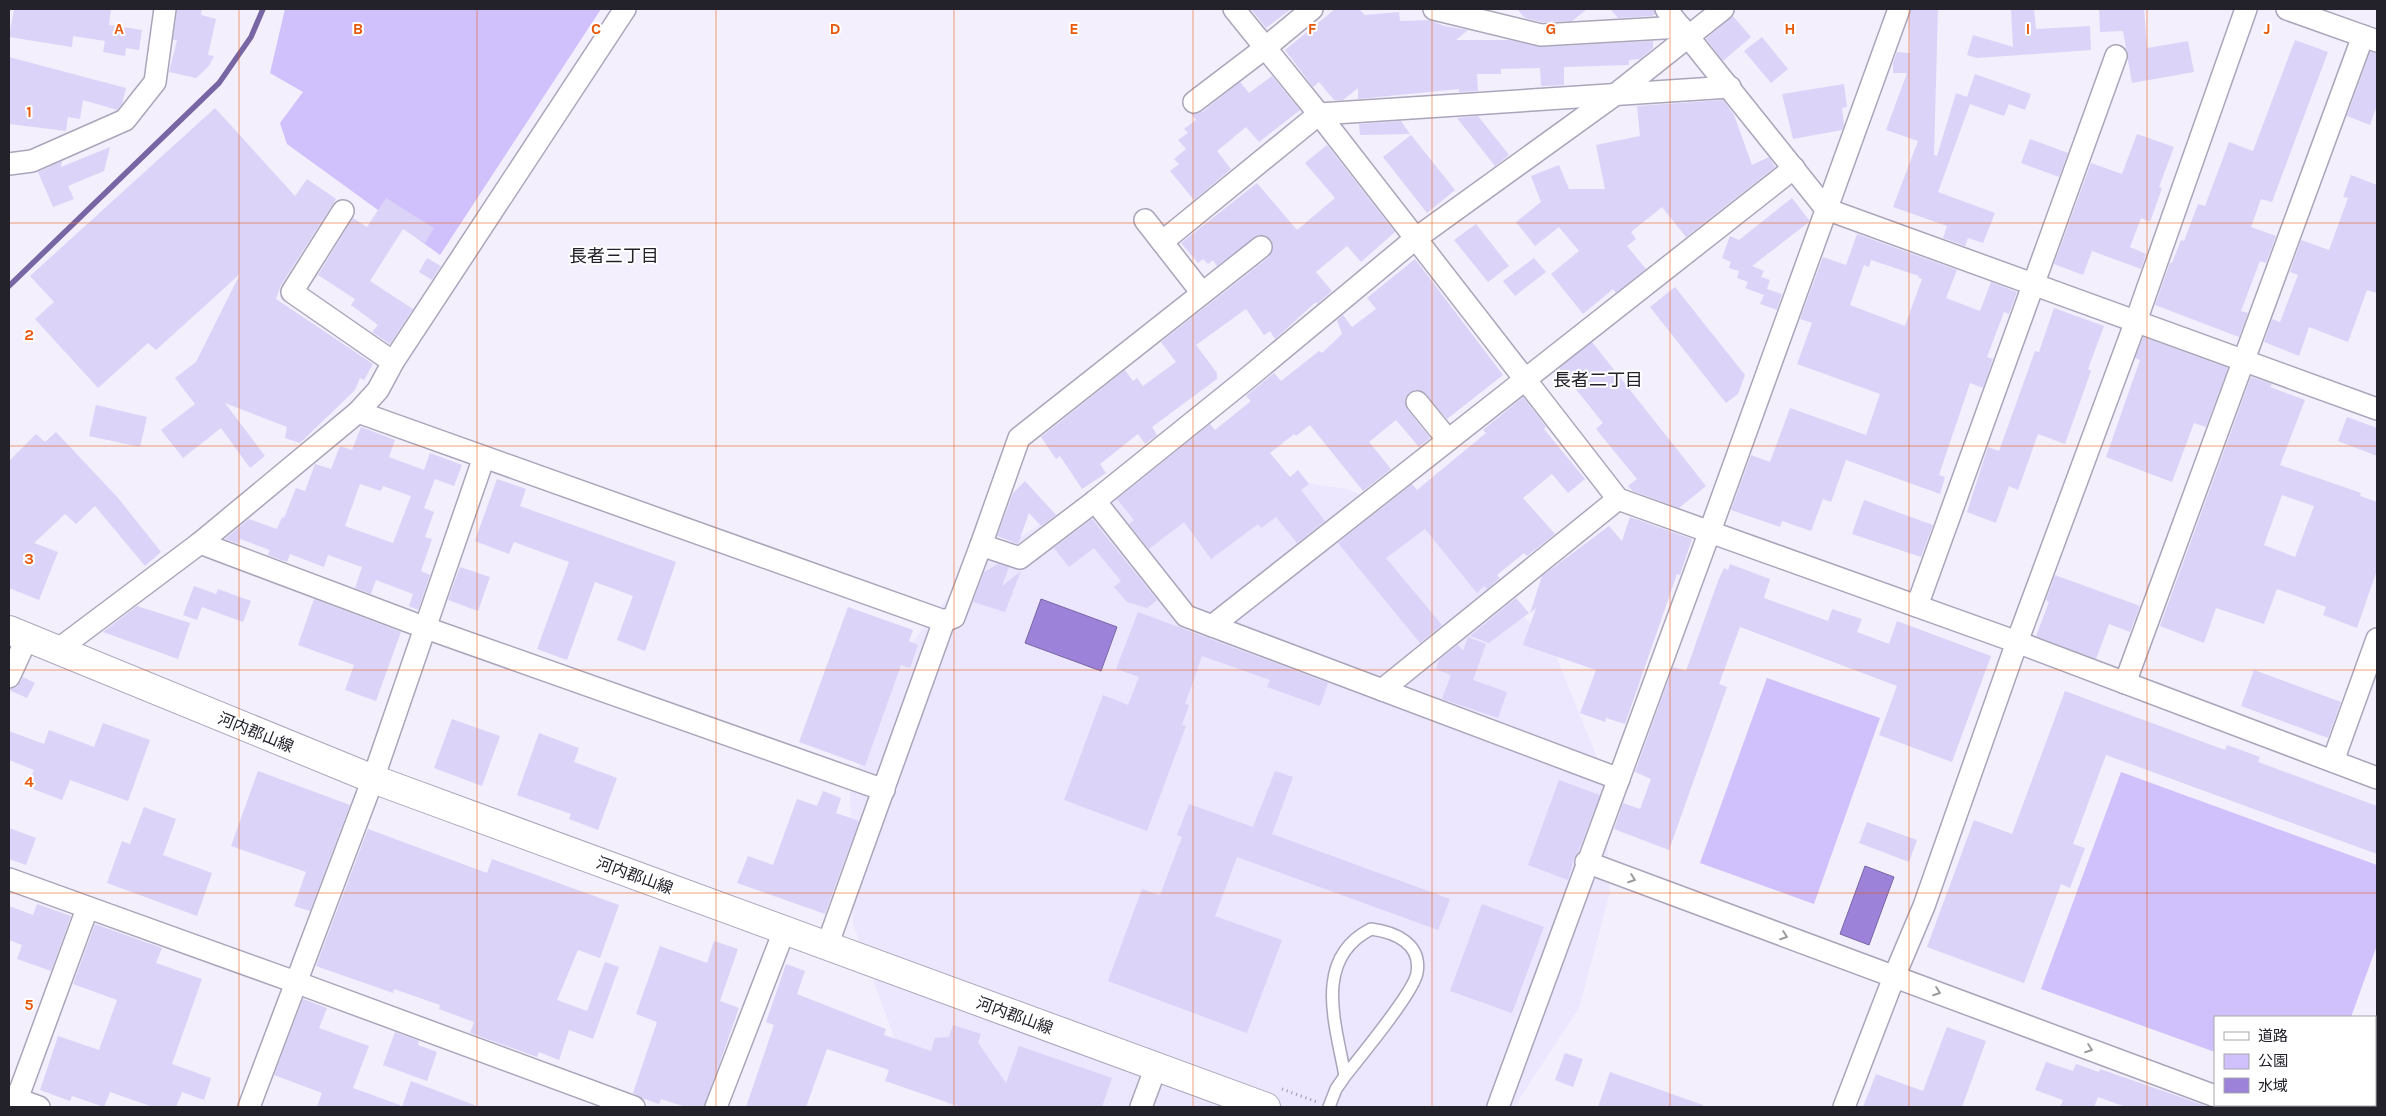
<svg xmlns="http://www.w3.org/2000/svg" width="2386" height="1116" font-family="Karla,'Noto Sans JP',sans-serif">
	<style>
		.built { fill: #ece6fe }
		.green { fill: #d0c0fb }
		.water { fill: #9c82d9; stroke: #7865a4 }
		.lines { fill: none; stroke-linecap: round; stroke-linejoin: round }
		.stream { stroke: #7865a4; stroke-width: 5.5 }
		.building { fill: #dcd3f8; fill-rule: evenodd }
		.lane-casing { stroke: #aaa5ba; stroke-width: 14 }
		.street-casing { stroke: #aaa5ba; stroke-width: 24 }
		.secondary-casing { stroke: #aaa5ba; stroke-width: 30 }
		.path { stroke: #9a97a2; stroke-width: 3; stroke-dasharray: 1 4; stroke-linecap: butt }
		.lane { stroke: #fff; stroke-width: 11 }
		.street { stroke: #fff; stroke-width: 21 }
		.secondary { stroke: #fff; stroke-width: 28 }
		.oneway { stroke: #9c9b9f }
		.grid { fill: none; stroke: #e8590c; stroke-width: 1; stroke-opacity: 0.55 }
		.labels { text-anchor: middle; stroke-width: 4; stroke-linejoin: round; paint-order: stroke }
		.street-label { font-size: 16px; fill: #23212a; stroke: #fff }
		.neighbourhood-label { font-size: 18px; fill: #23212a; stroke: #fff }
		.grid-label { font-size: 16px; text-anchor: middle; font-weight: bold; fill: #e8590c; stroke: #fff; stroke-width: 4; stroke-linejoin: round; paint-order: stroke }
	</style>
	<rect width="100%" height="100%" fill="#f3effd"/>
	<!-- built -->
	<path class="built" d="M1217,470L1348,489L1465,551L1553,649L1603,772L1610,892L1579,1008L1514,1107H950L894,1037L853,924L850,792L892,667L975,564L1088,496Z"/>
	<!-- green -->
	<g class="green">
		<path d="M285,9H601L440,255L287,144L280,123L303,92L270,73Z"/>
		<path d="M1767,678L1880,718L1814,904L1700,863Z"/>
		<path d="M2121,772L2377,865V945L2351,1017H2215V1052L2041,989Z"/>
	</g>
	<!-- water -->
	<g class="water">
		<path d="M1041,599L1117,627L1101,671L1025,643Z"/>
		<path d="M1865,866L1894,877L1869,945L1840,934Z"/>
	</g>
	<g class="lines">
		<!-- stream -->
		<path class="stream" d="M9,286L219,83L251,37L263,9"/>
	</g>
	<!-- building -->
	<g class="building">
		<path d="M14,9H111L109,25L142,30L139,50L126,48L125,56L103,52L105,41L73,36L72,47L9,37Z"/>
		<path d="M177,9H202L201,15L216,19L208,55L214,56L209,66L196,78L169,72L177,40H173Z"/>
		<path d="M1251,9H1291L1266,28Z"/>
		<path d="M1335,9H1359L1365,15L1399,12L1400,21L1429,20L1444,26L1468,30L1456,40H1509L1541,47L1653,41V48L1640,59L1629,60V65L1564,67V85L1541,86L1540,68L1501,69V74H1477L1478,91L1459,92V89L1358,99V88L1343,100H1334L1319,82L1313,87L1285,50Z"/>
		<path d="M1517,9H1587L1572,21L1542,22L1525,18Z"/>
		<path d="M1610,9H1654L1655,14L1652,16L1618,18Z"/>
		<path d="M1911,9H1938L1934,155L1937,156L1956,93L1967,97L1975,74L2031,94L2025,110L2009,104L2004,116L1970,104L1938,192L1995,213L1983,243L1968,238L1965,246L1943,238L1947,226L1893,207L1918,141L1886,130L1907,73H1893V63L1897,52L1910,53L1909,17Z"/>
		<path d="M2034,9L2036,29L2090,26L2091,50L1977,58L1967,55L1973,35L2013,47L2011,10Z"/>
		<path d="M2099,9H2144L2147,48L2188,41L2194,72L2132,83L2123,31L2100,32Z"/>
		<path d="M1733,16L1751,37L1723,61L1706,39Z"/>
		<path d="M1762,37L1788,69L1771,83L1744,51Z"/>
		<path d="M2295,40L2328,52L2272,202L2261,199L2251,227L2276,236L2266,263L2260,261L2241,311L2248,313L2239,337L2155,305L2170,263H2172L2181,240L2184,241L2198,204L2205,206L2229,142L2253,151Z"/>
		<path d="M2370,52L2377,53V105L2370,125L2347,116Z"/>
		<path d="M9,57L126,88L122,104L117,110L83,100L80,119L68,117L66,131L9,124Z"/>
		<path d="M1272,76L1300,110L1259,142L1246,127L1217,151L1231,169L1194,200L1170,171L1179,164L1174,159L1186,149L1178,140L1188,133L1184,129L1196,120L1191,114L1202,112L1240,82L1249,93Z"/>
		<path d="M1844,84L1847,107L1842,108L1844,125L1842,130L1793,139L1782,94Z"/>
		<path d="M1723,100L1734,115L1752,165L1769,157L1775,167L1686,237L1662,207L1631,232L1636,239L1627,246L1646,269L1616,293L1613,289L1583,314L1551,274L1579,251L1559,227L1535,246L1516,222L1541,202L1531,176L1559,165L1569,189H1605L1596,145L1640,136L1637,106Z"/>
		<path d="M215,108L295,196L307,179L336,199L281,285L276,299L373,364L364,380L360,378L355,390L300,443L285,438L287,427L225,403L265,456L250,468L221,428L183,458L161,430L195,404L175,378L196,362L240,274L156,350L148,343L98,388L35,319L54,302L30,276Z"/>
		<path d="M1478,116L1509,155L1495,166L1457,118Z"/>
		<path d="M1401,121L1410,134L1360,135L1359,124Z"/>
		<path d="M2137,134L2174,147L2159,187L2162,188L2150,222L2141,218L2130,247L2146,254L2141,269L2092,251L2083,275L2054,264L2091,163L2122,174Z"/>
		<path d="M1411,135L1455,190L1427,213L1383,157Z"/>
		<path d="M2030,139L2068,153L2059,177L2021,163Z"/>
		<path d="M1327,145L1395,232L1361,262L1347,246L1316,272L1332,291L1317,304L1316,302L1275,339L1270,331L1264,335L1246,309L1196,345L1217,373V379L1152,427L1157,435L1145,444L1138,434L1100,464L1106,473L1082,489L1060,456L1056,459L1041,437L1125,370L1133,381L1137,378L1143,386L1176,362L1161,342L1269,257L1273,246L1270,239L1265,235H1259L1217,266L1213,260L1208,264L1203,259L1198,263L1181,243L1257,183L1297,230L1335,198L1305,163Z"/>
		<path d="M110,147L104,171L68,186L74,199L53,207L38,172L62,161L61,167Z"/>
		<path d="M2351,175L2377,185V293L2367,290L2348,342L2309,327L2299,356L2264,342L2272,319L2280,322L2298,275L2290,272L2301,240L2329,250L2348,198L2343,197Z"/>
		<path d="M386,198L434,228L425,243L403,229L370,281L413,309L390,344L372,332L378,325L351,305L355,299L318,275L353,218L367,227Z"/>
		<path d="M1792,198L1809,220V222L1752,266L1764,271L1761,277L1770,280L1767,289L1782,294L1777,310L1760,304L1764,295L1745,288L1748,282L1737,278L1739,271L1729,268L1731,262L1722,258L1730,236L1739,240Z"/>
		<path d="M1476,224L1509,266L1488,282L1454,240Z"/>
		<path d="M1857,234L1957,270L1946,298L1980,311L1991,282L2017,292L2009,314L2004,312L1987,357L1993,359L1983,388L1970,383L1939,475L1945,477L1940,494L1846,460L1831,502L1823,499L1811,531L1782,521L1780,527L1731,510L1751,455L1770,462L1790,408L1866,435L1880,394L1797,364L1812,323L1800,319L1823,257L1846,265ZM1871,260L1919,276L1918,278L1922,279L1905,326L1850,305L1864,265L1869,267Z"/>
		<path d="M427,258L441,266L432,280L419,272Z"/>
		<path d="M1534,258L1546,272L1515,296L1503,281Z"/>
		<path d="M1415,259L1503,375L1447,419L1422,391L1415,390L1409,393L1405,398L1407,409L1430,438L1419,447L1396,420L1369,442L1391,469L1363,491L1310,425L1296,436L1294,434L1270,453L1290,477L1298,470L1309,484L1301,490L1325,521L1297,543L1276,517L1261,528L1258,524L1211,559L1184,522L1149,549L1129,524L1134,520L1117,499L1210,424L1215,430L1251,401L1246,396L1274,373L1281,381L1319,351L1322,353L1342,334L1337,320L1343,315L1352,327L1376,309L1367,298Z"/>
		<path d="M1675,287L1745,375L1738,394L1726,403L1650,307Z"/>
		<path d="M2054,308L2104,326L2088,369L2091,371L2065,444L2038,434L2018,490L2009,486L1996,523L1967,512L1988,447L1999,451L2035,351L2039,352Z"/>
		<path d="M2143,337L2228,368L2206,427L2194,423L2172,482L2106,457L2140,360L2135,358Z"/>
		<path d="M1592,342L1706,486L1679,508L1633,491L1628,486L1637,479L1596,429L1603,423L1559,368Z"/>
		<path d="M2251,377L2272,384L2270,387L2305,400L2280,465L2361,493L2360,496L2377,502V570L2357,628L2323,615L2326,607L2277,589L2264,624L2216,608L2204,643L2160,626ZM2282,495L2314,506L2295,557L2264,545Z"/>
		<path d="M1523,397L1546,427L1544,429L1585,479L1568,493L1552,474L1523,498L1555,534L1527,556L1524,553L1497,575L1500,578L1487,589L1484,586L1477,593L1425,529L1386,558L1442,625L1420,643L1338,543L1412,484L1417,490L1486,433L1483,430Z"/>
		<path d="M96,405L147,417L140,447L89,436Z"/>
		<path d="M2347,417L2377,428V456L2338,441Z"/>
		<path d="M361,427L395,440L389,457L424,470L430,453L462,465L454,486L435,479L424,508L434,512L425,537L432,539L421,571L430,575L418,610L409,606L413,594L376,580L371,594L355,588L362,567L328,555L324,567L290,554L287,562L268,555L270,550L240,539L239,544L225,539L249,519L277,529L282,517L284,518L296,488L305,491L315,464L331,469L340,446L352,450ZM360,484L381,491L383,486L411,496L393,543L345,526Z"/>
		<path d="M56,432L118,498L161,552L145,566L95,506L76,524L65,514L34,543L58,552L39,600L9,588V461L36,434L45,442Z"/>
		<path d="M497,479L526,489L520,506L676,562L645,651L617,640L633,596L595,582L567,660L537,649L569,562L514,542L509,554L475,541Z"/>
		<path d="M1025,481L1056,515L1041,526L1029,513L1018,544L997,536L1013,493Z"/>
		<path d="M1864,500L1933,525L1921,557L1852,534Z"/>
		<path d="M1630,517L1692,539L1680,575L1677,574L1625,724L1606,718L1605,722L1580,713L1596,670L1523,645L1536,608L1530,613L1542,576L1609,526L1622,541Z"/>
		<path d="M1092,519L1157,600L1147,608L1127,602L1114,587L1121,581L1094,548L1069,567L1054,548Z"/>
		<path d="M998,564L1009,567L1002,586L1021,571L1005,612L973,602L984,572Z"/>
		<path d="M1730,564L1770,579L1764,598L1828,621L1832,609L1862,619L1857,632L1889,644L1897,621L1991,656L1952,762L1879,735L1897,686L1740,627L1719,684L1727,687L1669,850L1614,829L1623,803L1640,809L1651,779L1635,772L1673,667L1686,671L1718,581L1724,568L1728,570Z"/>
		<path d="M460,567L490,577L478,611L448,600Z"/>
		<path d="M2055,575L2140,606L2130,632L2109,624L2096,659L2036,636L2049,602L2046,600Z"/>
		<path d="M194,586L216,594L218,589L251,601L243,622L202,607L197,620L183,615Z"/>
		<path d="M1516,598L1529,613L1489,643L1470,636Z"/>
		<path d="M314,599L401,632L376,701L345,690L354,665L298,645Z"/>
		<path d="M137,606L190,623L178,659L103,632Z"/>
		<path d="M848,607L913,630L909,641L918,645L910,668L901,665L865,766L799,742Z"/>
		<path d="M1138,612L1328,683L1320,706L1267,687L1270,680L1202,656L1185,704L1189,705L1182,725L1186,726L1147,831L1064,800L1103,695L1128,705L1139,677L1116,669Z"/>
		<path d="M1468,637L1486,644L1473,680L1507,692L1498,718L1442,699L1451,675L1436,669L1439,660L1458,645L1463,651Z"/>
		<path d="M2254,670L2341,702L2328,738L2241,706Z"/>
		<path d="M23,677L35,683L27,698L9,690L17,687Z"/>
		<path d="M2065,691L2225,750L2227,745L2260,757L2258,762L2377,806V854L2106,755L2073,844L2085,848L2070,888L2061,884L2024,983L1927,947L1974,820L2012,834Z"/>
		<path d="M452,719L500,736L482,786L434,768Z"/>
		<path d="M103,723L150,740L128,801L70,780L62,800L28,787L34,770L9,760V731L44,744L49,730L94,747Z"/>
		<path d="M539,733L579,748L574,762L617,778L598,830L569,819L571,814L517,795Z"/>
		<path d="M258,771L350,805L310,911L294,906L306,872L231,846Z"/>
		<path d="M1275,771L1293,777L1272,834L1450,899L1438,930L1237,857L1215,916L1282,940L1247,1033L1108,981L1142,889L1160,895L1182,837L1177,835L1189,804L1253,827Z"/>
		<path d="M1559,780L1600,795L1578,852L1574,858L1568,880L1528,865Z"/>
		<path d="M823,791L841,798L836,813L859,821L825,914L737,883L748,856L773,865L797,799L817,806Z"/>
		<path d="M144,807L176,819L163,855L212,873L197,916L107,883L122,841L130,844Z"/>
		<path d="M1867,822L1917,840L1909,862L1859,843Z"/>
		<path d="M9,828L36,838L26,865L9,859Z"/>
		<path d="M368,829L487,873L492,859L619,905L600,958L578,950L557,1000L587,1011L605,962L619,967L593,1039L569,1030L559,1060L539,1052L537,1057L470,1033L474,1022L439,1009L440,1005L394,989L393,993L316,966Z"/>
		<path d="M37,904L71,916L51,971L17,959L22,945L9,940V906L33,915Z"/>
		<path d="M1482,904L1544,927L1512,1013L1450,991Z"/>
		<path d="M95,924L162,948L156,963L202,979L172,1064L211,1078L204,1100L182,1092L176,1107H153L110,1092L104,1107L72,1096L70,1101L40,1090L58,1036L99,1050L117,1000L73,984Z"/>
		<path d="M714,941L738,949L720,1001L739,1008L704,1107H686L661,1099L659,1104L642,1098L633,1093L657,1022L636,1014L660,946L707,963Z"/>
		<path d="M786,964L805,971L797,994L886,1029L884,1035L931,1051L935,1038L949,1037L953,1025L981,1034L978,1043L1006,1083L1019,1046L1112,1078L1102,1107H961L885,1081L889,1070L827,1049L806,1107H746L774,1025L766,1022Z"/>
		<path d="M303,999L327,1008L319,1028L369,1046L353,1088L400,1105V1107H317L322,1093L274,1075Z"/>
		<path d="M1947,1027L1986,1041L1962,1107H1863L1876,1074L1923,1091Z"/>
		<path d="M395,1032L419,1041L418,1045L437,1052L427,1081L383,1065Z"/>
		<path d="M1565,1053L1583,1059L1573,1087L1555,1080Z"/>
		<path d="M2046,1062L2073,1071L2076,1064L2099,1072L2100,1069L2209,1107H2126L2098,1097L2094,1107H2060L2063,1100L2035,1090Z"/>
		<path d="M1610,1072L1703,1105V1107H1598Z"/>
		<path d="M411,1081L477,1106L476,1107H402Z"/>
	</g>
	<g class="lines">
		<defs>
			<path id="lane" d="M1329,1107L1336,1089L1345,1076C1360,1057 1414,992 1417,973C1422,943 1394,932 1371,929C1312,959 1336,1025 1345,1076"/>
			<g id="street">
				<path d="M1234,9L1319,114L1618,499L2017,642L2377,778"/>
				<path d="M1434,9L1541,35L1681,27"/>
				<path d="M1666,9L1826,209L2377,409"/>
				<path d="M2287,9L2377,41"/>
				<path d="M1194,102L1265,48L1312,9"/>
				<path d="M9,164L32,161L125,120L155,82L165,9"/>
				<path d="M343,211L292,292L393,362"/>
				<path d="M1145,220L1202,293"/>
				<path d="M1162,242L1319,114L1730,87"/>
				<path d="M1417,402L1448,440"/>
				<path d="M358,412L944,621"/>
				<path d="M1095,501L1186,616L1619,779"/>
				<path d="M200,543L426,628L884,790"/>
				<path d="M981,545L1019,438L1261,247"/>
				<path d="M1917,606L2116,56"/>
				<path d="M1212,626L1794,168"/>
				<path d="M56,651L200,543L358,412L378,390L393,362L625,9"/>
				<path d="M9,677L27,638"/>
				<path d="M2125,683L2363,36"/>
				<path d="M1382,690L1618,499"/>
				<path d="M2333,761L2377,639"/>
				<path d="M1586,862L2215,1096"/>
				<path d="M9,879L298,983L634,1107"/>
				<path d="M827,946L944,621L954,617L981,545L1020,558L1095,501L1244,381L1415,239L1616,94L1723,9"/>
				<path d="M9,1096L39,1107"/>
				<path d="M17,1099L87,909"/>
				<path d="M2240,1105L2247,1107"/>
				<path d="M249,1107L373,779L484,457"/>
				<path d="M716,1107L784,931"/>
				<path d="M1141,1107L1156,1067"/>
				<path d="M1498,1107L1710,531L1899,9"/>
				<path d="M1844,1107L1894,977L1924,906L2017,642L2136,321L2246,9"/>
			</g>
			<path id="secondary" d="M9,630L373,779L1266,1107"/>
		</defs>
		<!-- lane casing -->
		<use href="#lane" class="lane-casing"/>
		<!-- street casing -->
		<use href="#street" class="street-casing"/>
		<!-- secondary casing -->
		<use href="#secondary" class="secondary-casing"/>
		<!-- path -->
		<path class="path" d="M1282,1089L1317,1102"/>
		<!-- lane -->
		<use href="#lane" class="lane"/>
		<!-- street -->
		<use href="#street" class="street"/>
		<!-- secondary -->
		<use href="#secondary" class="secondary"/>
	</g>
	<!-- one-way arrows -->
	<defs><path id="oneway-chevron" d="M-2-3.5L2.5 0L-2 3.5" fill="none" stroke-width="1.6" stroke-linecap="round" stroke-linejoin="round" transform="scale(1.25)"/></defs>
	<g class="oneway">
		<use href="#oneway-chevron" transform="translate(1632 879) rotate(20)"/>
		<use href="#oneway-chevron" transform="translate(1784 936) rotate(20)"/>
		<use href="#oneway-chevron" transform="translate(1937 992) rotate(20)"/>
		<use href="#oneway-chevron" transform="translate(2089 1049) rotate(20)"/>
	</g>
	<!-- grid -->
	<path class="grid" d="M239,9V1107M477,9V1107M716,9V1107M954,9V1107M1193,9V1107M1432,9V1107M1670,9V1107M1909,9V1107M2147,9V1107M9,223H2377M9,446H2377M9,670H2377M9,893H2377"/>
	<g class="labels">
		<!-- street labels -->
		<g class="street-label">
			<text transform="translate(256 732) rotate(22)" y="6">河内郡山線</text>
			<text transform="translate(635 875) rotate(20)" y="6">河内郡山線</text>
			<text transform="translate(1015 1015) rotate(20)" y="6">河内郡山線</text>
		</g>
		<!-- neighbourhood labels -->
		<g class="neighbourhood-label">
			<text x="614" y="262">長者三丁目</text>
			<text x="1598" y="386">長者二丁目</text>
		</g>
	</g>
	<g class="grid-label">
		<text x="119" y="34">A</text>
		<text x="358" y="34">B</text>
		<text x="596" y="34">C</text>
		<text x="835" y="34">D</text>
		<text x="1074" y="34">E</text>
		<text x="1312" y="34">F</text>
		<text x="1551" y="34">G</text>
		<text x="1790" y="34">H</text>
		<text x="2028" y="34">I</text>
		<text x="2267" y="34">J</text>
		<text x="29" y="117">1</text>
		<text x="29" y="340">2</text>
		<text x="29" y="564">3</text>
		<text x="29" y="787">4</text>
		<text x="29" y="1010">5</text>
	</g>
	<!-- border -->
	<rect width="2386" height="1116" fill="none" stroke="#23212a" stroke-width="20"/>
	<!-- legend -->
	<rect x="2214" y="1016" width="162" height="90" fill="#ffffff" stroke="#a7a6aa"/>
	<rect x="2224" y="1032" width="25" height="8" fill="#ffffff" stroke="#a7a6aa"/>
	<text x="2258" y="1041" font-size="15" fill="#23212a">道路</text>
	<rect x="2224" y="1054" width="25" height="15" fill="#d0c0fb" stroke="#a7a6aa"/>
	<text x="2258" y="1066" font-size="15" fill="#23212a">公園</text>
	<rect x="2224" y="1078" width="25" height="15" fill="#9c82d9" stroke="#a7a6aa"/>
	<text x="2258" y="1091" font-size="15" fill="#23212a">水域</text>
</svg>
